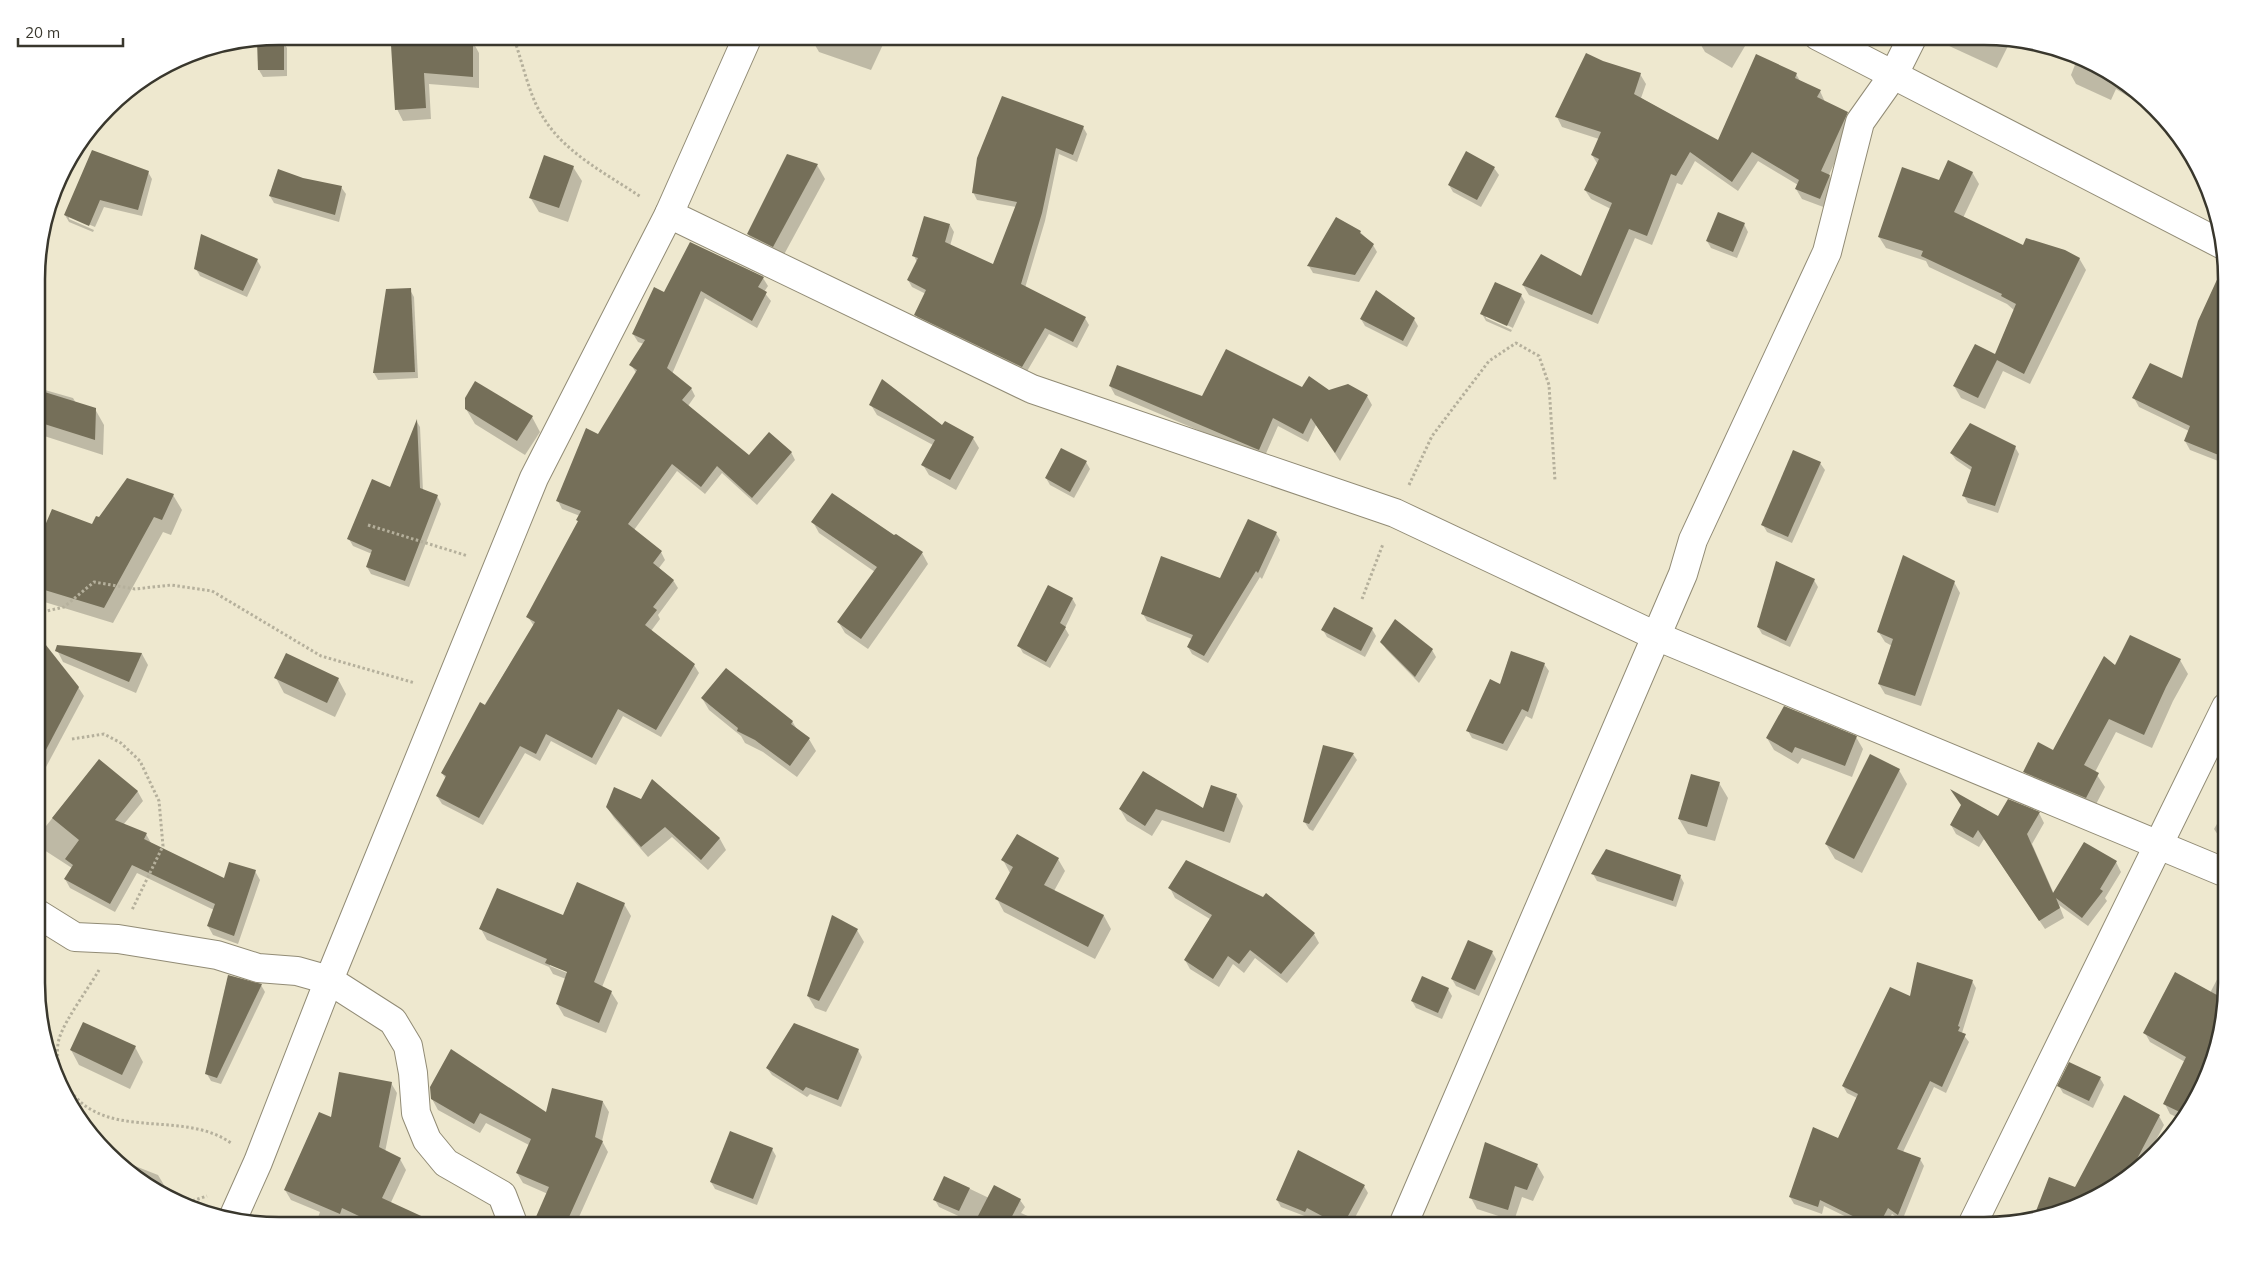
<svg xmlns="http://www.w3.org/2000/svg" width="2263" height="1262" font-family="Mulish,sans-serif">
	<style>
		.shadow { fill: #0003; fill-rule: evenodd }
		.building { fill: #756f59 }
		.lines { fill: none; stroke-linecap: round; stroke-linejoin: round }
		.minor-casing { stroke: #918b75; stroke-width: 30 }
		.path { stroke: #b5b09c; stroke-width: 3; stroke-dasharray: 2.5 2.5; stroke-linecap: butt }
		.minor { stroke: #fff; stroke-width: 28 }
		.rim { fill: none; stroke: #39372d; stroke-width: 2.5 }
	</style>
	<rect width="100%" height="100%" fill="#eee8cf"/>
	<!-- shadow -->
	<g class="shadow">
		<path d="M818,36H887L871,70L819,52L815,45Z"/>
		<path d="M1706,36H1745L1748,41L1732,68L1705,52L1701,45Z"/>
		<path d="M1945,36H1984L2011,40L1997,68L1947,45L1943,38Z"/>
		<path d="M283,41L287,48V76L263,77L259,70Z"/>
		<path d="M473,42L479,53V88L429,84L431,119L403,121L397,109L393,47Z"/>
		<path d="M201,52L200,58L187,55Z"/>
		<path d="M2078,57L2105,69L2144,97L2163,118L2116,89L2111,100L2076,84L2071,75Z"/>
		<path d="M1602,62L1640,74L1646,84L1641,98L1719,142L1796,74L1800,81L1820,91L1825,102L1847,113L1853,122L1829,175L1835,185L1826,208L1802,199L1796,189L1798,185L1758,161L1738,191L1695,161L1682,185L1677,183L1652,245L1635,238L1598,324L1529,295L1523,285L1581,278L1611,209L1591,199L1585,190L1598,165L1592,155L1599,139L1562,127L1557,117Z"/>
		<path d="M1083,127L1087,134L1077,162L1059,154L1045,221L1025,288L1085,318L1089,325L1077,348L1049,334L1026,373L920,322L916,315L926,294L912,287L908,280L917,262L914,256L950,225L954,232L950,246L993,266L1016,207L977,200L973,192Z"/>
		<path d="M817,165L825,179L781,260L756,248L748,234Z"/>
		<path d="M573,167L582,181L568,222L539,212L530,197Z"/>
		<path d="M1494,168L1499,175L1481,207L1453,192L1449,185Z"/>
		<path d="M148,172L152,179L142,216L104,207L95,227L69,216V219L94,230L93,232L69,222L65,215Z"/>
		<path d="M1972,172L1979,184L1963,218L2024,247L2079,258L2086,270L2030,384L2003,371L1985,409L1961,398L1954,386L1996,356L2015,311L2007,304L1929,267L1926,261L1886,248L1879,237L1940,182Z"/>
		<path d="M341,187L346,194L339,222L274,203L270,196Z"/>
		<path d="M1744,224L1748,232L1737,258L1711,248L1707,241Z"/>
		<path d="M1360,232L1373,245L1377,252L1359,282L1313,273L1309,266Z"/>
		<path d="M257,260L261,267L247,297L200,276L196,269Z"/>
		<path d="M763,278L768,286L764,292L771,301L757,328L705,298L672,374L691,388L695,396L688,406L749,457L791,452L795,460L757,505L722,473L705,494L677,471L634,530L661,552L665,560L659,568L673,580L678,588L658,615L660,619L651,631L694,665L699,673L661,737L623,716L596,765L551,741L540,761L525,753L483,825L442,804L437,796L446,779L442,773L534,626L528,617L579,523L577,520L580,516L562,509L558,501L637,374L631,365L644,344L638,342L633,334L664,293Z"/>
		<path d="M388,290H410L414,297L418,378L378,380L374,373Z"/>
		<path d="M1521,295L1525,302L1511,332L1486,321L1482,314ZM1486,315L1513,328L1512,330L1486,318Z"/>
		<path d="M2220,303L2226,306V464L2190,450L2185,441L2189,431L2139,407L2134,398L2183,380Z"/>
		<path d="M1361,319H1414L1418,326L1407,347L1365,326Z"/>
		<path d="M1110,386L1202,398L1302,389L1367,396L1372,405L1340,461L1316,425L1308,442L1278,426L1264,458L1115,395Z"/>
		<path d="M38,388L73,398L76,403L95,409L104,425L103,455L38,434Z"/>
		<path d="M871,405L973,438L979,448L956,490L929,475L923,465L933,445L877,415Z"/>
		<path d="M466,409L532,417L540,432L525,455L475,424Z"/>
		<path d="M417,422L420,427L423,491L437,496L441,504L409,587L371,574L367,567L372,554L353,546L349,539L391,489Z"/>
		<path d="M2015,447L2019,454L1998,513L1968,503L1964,496L1972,471L1956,460L1951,453Z"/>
		<path d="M1086,462L1090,469L1074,498L1050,485L1046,478Z"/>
		<path d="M1820,463L1825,470L1792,543L1767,532L1763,525Z"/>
		<path d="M173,495L182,510L171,535L163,532L113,623L38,600V536L42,537L92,525L100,519Z"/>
		<path d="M813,522L895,537L922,553L928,564L868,649L845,633L839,623L875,572L819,533Z"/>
		<path d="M1276,533L1280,540L1262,579L1260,577L1208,663L1192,654L1188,647L1192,639L1147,621L1143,614L1220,580Z"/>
		<path d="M1814,580L1818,587L1790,647L1762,634L1758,627Z"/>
		<path d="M1954,582L1960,593L1921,706L1885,694L1879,684L1892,646L1885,642L1878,631Z"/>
		<path d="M1072,598L1076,605L1065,628L1069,635L1050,668L1023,653L1019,646Z"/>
		<path d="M1372,629L1376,636L1365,657L1327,637L1323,630Z"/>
		<path d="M1382,642L1432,650L1436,657L1419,683L1386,649Z"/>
		<path d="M38,645L78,687L84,696L38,782Z"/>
		<path d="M58,646L142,654L148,665L136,693L63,662L57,650Z"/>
		<path d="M2180,660L2188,674L2173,701L2152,748L2116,732L2095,772L2105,787L2093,810L2032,785L2025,772L2053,752L2115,667Z"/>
		<path d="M1544,664L1549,671L1532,719L1526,716L1507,751L1472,738L1468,731L1501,685Z"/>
		<path d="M276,678L338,679L346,694L335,717L284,693Z"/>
		<path d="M702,698L792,721L798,731L809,739L816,751L797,777L763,752L745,743L741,736L709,710Z"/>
		<path d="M1856,737L1863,749L1852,777L1802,758L1798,764L1774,750L1767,738Z"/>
		<path d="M1353,754L1357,760L1313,831L1309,829L1304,821Z"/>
		<path d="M99,760L138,792L143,801L123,825L146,834L151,843L224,880L255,871L260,880L238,944L213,935L208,926L214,910L137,873L115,912L70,888L65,879L72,868L41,848L38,836Z"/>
		<path d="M1899,770L1907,784L1862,873L1835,859L1826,844Z"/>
		<path d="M1143,773L1203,810L1236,795L1243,806L1230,843L1162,820L1152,836L1127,821L1120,809Z"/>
		<path d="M653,781L720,839L726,850L708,870L672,837L648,857L614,818L607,807L642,800Z"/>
		<path d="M1719,783L1728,798L1715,841L1688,834L1679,819Z"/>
		<path d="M2226,809V842L2220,838L2214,829Z"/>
		<path d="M2039,813L2044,823L2032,844L2054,894L2116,862L2121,872L2105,898L2107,901L2088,926L2059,905L2064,918L2045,929L1984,839L1979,847L1956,834L1951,825Z"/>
		<path d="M1058,859L1065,871L1054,891L1104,916L1111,929L1095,959L1004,912L997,899L1010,873L1003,860Z"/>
		<path d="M1593,874L1680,876L1684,883L1676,907L1597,881Z"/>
		<path d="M1170,888L1314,934L1319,943L1287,983L1255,958L1244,973L1233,964L1219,987L1190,969L1185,960L1210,919L1175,898Z"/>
		<path d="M624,904L631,916L602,987L611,992L618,1003L606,1033L564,1016L557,1004L566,979L553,974L549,967L487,940L481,929L564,917ZM550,963L573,973L572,975L550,966Z"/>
		<path d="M857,930L864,942L826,1012L815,1008L808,996Z"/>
		<path d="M1492,952L1496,959L1479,996L1456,986L1452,979Z"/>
		<path d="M2224,966L2226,967V998L2194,1104L2183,1120L2170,1114L2165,1104L2185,1062L2150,1042L2145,1033L2210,993Z"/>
		<path d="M1972,981L1976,988L1962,1033L1969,1042L1946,1093L1934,1087L1903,1152L1920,1159L1924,1166L1902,1221L1892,1214L1886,1225H1863L1824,1206L1822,1214L1794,1204L1790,1197L1838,1140L1857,1098L1847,1093L1843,1086L1911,998Z"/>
		<path d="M261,985L265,992L221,1084L211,1081L207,1074Z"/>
		<path d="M1448,989L1452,996L1442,1019L1416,1008L1412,1001Z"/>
		<path d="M42,1027L45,1029L52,1041L48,1049Z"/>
		<path d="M135,1047L143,1062L130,1089L79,1065L71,1050Z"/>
		<path d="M858,1050L862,1057L841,1107L810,1094L807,1097L772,1075L767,1068Z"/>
		<path d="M2100,1078L2104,1085L2093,1108L2063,1093L2059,1086Z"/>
		<path d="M391,1083L397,1093L385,1152L400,1159L406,1170L380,1226H315L320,1212L291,1200L285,1190Z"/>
		<path d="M432,1099L547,1114L603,1102L609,1112L602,1141L608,1152L575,1226H534L548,1194L523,1183L517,1173L529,1145L486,1123L480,1133L438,1110Z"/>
		<path d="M2159,1116L2164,1125L2144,1163L2118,1185L2061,1213L2035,1218L2076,1188Z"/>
		<path d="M772,1149L776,1156L757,1205L715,1189L711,1182Z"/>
		<path d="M125,1162L158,1175L167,1190L164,1196L158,1193Z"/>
		<path d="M1537,1165L1544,1177L1533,1201L1522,1197L1514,1221L1477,1209L1471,1198Z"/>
		<path d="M945,1177L989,1198L995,1187L1020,1200L1025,1207L1021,1213L1039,1221L1042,1226H980L939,1207L935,1200Z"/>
		<path d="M1364,1186L1368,1193L1351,1225H1328L1281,1207L1277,1200Z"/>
	</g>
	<!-- building -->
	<g class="building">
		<path d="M264,39H284V70H258L257,41Z"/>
		<path d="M473,41V77L424,73L426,108L395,110L391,45Z"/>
		<path d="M1586,53L1603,61L1641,73L1634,94L1718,140L1756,54L1797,73L1795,78L1821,90L1817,97L1848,112L1821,171L1830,175L1820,199L1795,189L1799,180L1752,152L1732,182L1690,152L1676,176L1671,174L1647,236L1629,229L1592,315L1522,285L1541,254L1581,276L1612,203L1584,190L1599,159L1591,155L1601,132L1555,117Z"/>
		<path d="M1002,96L1084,126L1073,155L1056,148L1042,213L1021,284L1086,317L1073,342L1045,328L1022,367L914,315L926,290L907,280L918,258L912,256L924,216L950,224L945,242L993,264L1017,202L972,193L977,158Z"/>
		<path d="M92,150L149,171L138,210L100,200L89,226L64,215Z"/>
		<path d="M1466,151L1495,167L1477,200L1448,185Z"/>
		<path d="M787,154L818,164L773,247L747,234Z"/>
		<path d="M544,155L574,166L559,208L529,198Z"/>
		<path d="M1948,160L1973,172L1954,212L2023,245L2026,238L2065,250L2080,258L2024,374L1997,360L1978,398L1953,386L1975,344L1995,354L2016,304L2001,296L2002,294L1921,256L1923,251L1878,237L1902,167L1939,180Z"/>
		<path d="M278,169L303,178L342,186L335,215L269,196Z"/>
		<path d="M1718,212L1745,223L1733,252L1706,241Z"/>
		<path d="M1336,217L1361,231L1360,233L1374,244L1355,275L1307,266Z"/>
		<path d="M201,234L258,259L243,291L194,269Z"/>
		<path d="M690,242L764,277L758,287L767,292L752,321L701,291L667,368L692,388L682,400L749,455L769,432L792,452L752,498L717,466L701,487L672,464L628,524L662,551L653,563L674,580L653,607L657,610L645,625L695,664L656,730L618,709L592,758L546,734L536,754L520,746L479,818L436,796L446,776L441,773L480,702L485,705L535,622L526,617L578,521L576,520L581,511L556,501L586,428L598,434L637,370L629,365L645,340L632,334L654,287L664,292Z"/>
		<path d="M2226,260V458L2184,441L2190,426L2132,398L2150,363L2182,378L2198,321Z"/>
		<path d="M1495,282L1522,294L1507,326L1480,314Z"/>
		<path d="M411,288L415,372L373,373L386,289Z"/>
		<path d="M1376,290L1415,318L1403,341L1360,319Z"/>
		<path d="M1226,349L1302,387L1309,376L1329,390L1348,384L1368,395L1335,453L1311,418L1303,434L1273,418L1259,450L1109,386L1117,365L1202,396Z"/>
		<path d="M882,379L942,425L945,421L974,437L950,480L921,465L935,440L869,405Z"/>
		<path d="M475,381L533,416L517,441L465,409V398Z"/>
		<path d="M38,390L96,408L95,440L38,422Z"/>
		<path d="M417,419L420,488L438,495L405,581L366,567L372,550L347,539L372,479L390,487Z"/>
		<path d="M1970,423L2016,446L1995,506L1962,496L1972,467L1950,453Z"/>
		<path d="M1061,448L1087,461L1070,492L1045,478Z"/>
		<path d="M1793,450L1821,462L1788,537L1761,525Z"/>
		<path d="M127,478L174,494L162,520L154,517L104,608L38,588V542L52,509L92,524L96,516L99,517Z"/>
		<path d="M832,493L894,535L896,534L923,552L861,639L837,622L877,567L811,522Z"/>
		<path d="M1248,519L1277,532L1258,573L1256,571L1204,656L1187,647L1193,635L1141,614L1161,556L1220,578Z"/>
		<path d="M1903,555L1955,581L1915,696L1878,684L1893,639L1877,632Z"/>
		<path d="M1776,561L1815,579L1786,641L1757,627Z"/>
		<path d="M1048,585L1073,598L1060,623L1066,627L1046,662L1017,646Z"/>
		<path d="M1334,607L1373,628L1361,651L1321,630Z"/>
		<path d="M1395,619L1433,649L1415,677L1380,642Z"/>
		<path d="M38,635L79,687L38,765Z"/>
		<path d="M2130,635L2181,659L2166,687L2144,735L2109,719L2084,765L2099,773L2086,798L2023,772L2038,742L2053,750L2104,656L2115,665Z"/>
		<path d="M57,645L142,653L129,682L55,651Z"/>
		<path d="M1511,651L1545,663L1528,712L1522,709L1503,744L1466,731L1490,679L1500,684Z"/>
		<path d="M286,653L339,678L327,703L274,678Z"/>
		<path d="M726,668L793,721L791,724L810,738L790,766L755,740L737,731L738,728L701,698Z"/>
		<path d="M1784,706L1857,736L1845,766L1795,747L1792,753L1766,738Z"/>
		<path d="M1323,745L1354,753L1309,824L1303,822Z"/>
		<path d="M1870,754L1900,769L1854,859L1825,844Z"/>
		<path d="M99,759L138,791L115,820L147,833L144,839L224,878L229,862L256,870L234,936L207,926L215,904L132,865L110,904L64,879L73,865L65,859L79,840L52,818Z"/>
		<path d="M1143,771L1203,808L1211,785L1237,794L1224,832L1156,809L1145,826L1119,809Z"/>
		<path d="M1691,774L1720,782L1707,827L1678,819Z"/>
		<path d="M652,779L720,838L701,860L665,827L641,847L606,807L614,787L641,799Z"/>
		<path d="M1950,789L1998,816L2008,799L2040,812L2027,834L2053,893L2084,842L2117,861L2100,889L2103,891L2082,918L2056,898L2060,908L2039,921L1978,830L1973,838L1950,825L1961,805Z"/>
		<path d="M1017,834L1059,858L1044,885L1104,915L1088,947L995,899L1013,867L1001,860Z"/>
		<path d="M1606,849L1681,875L1673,901L1591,874Z"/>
		<path d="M1186,860L1263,897L1266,893L1315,933L1281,974L1250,950L1239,964L1228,956L1213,979L1184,960L1212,915L1168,888Z"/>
		<path d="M577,882L625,903L594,982L612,991L599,1023L556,1004L567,972L545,963L547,959L479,929L497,888L563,915Z"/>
		<path d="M832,915L858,929L819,1001L807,996Z"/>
		<path d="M1468,940L1493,951L1475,990L1451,979Z"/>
		<path d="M1917,962L1973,980L1958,1026L1960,1027L1958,1031L1966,1034L1942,1087L1930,1081L1897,1149L1921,1158L1898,1215L1888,1208L1879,1225H1871L1820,1200L1818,1207L1789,1197L1813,1127L1838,1138L1858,1094L1842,1086L1890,987L1910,996Z"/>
		<path d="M2175,972L2226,1000L2194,1104L2186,1115L2163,1104L2186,1057L2143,1033Z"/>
		<path d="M228,975L262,984L217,1078L205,1074Z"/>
		<path d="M1422,976L1449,988L1438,1013L1411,1001Z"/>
		<path d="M83,1022L136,1046L122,1075L70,1050Z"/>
		<path d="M794,1023L859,1049L838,1100L806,1087L803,1091L766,1068Z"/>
		<path d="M451,1049L546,1112L552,1088L603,1101L595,1137L603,1141L565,1226H532L549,1187L516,1173L531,1139L480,1113L474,1124L431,1099L430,1087Z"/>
		<path d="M2069,1062L2101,1077L2089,1101L2057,1086Z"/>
		<path d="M339,1072L392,1082L379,1147L401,1158L382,1198L443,1226H380L342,1208L340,1214L284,1190L319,1112L331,1117Z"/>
		<path d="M2124,1095L2160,1115L2127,1178L2118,1185L2061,1213L2033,1219L2049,1177L2075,1187Z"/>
		<path d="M730,1131L773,1148L753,1199L710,1182Z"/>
		<path d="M1485,1142L1538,1164L1527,1190L1515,1186L1508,1210L1469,1198Z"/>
		<path d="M1298,1150L1365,1185L1343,1225H1339L1307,1208L1305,1212L1276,1200Z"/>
		<path d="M944,1176L970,1188L959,1211L933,1200Z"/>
		<path d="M994,1185L1021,1199L1007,1226H997L978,1216Z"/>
	</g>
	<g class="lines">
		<defs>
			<g id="minor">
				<path d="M1818,36L2223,245"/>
				<path d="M669,214L1032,389L1395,513L1656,636L2226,873"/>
				<path d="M38,914L75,937L118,939L217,955L258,968L297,971L329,980L393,1021L408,1046L413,1073L416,1113L427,1140L446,1163L502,1195L512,1221L510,1226"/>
				<path d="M232,1220L258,1162L329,980L534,478L669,214L748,36"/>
				<path d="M1403,1225L1683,574L1693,540L1827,252L1860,122L1894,74L1913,36"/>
				<path d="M1972,1225L2226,707"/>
			</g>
		</defs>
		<!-- minor casing -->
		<use href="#minor" class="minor-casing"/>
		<!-- path -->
		<g class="path">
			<path d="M513,36C521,57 529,94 540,112C562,152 604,172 641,197"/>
			<path d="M1409,485L1432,436L1489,361L1516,343L1539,356L1549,385L1555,481"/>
			<path d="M368,525L468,556"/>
			<path d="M1362,599L1383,544"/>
			<path d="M38,613L64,607L94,582L135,589L171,585L212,591L321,656L415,683"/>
			<path d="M72,739L104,734L121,743L140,761L159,801L163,846L132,910"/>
			<path d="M99,970C88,989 67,1017 60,1036C55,1049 58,1068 64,1080C97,1146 180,1107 231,1143"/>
			<path d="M183,1204L207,1196"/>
		</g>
		<!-- minor -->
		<use href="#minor" class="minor"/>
	</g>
	<!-- crop -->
	<path d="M0 0H2263V1262H0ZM279 45H1984A234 234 0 0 1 2218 279V983A234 234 0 0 1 1984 1217H279A234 234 0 0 1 45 983V279A234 234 0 0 1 279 45Z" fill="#fff" fill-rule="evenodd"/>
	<path class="rim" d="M279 45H1984A234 234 0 0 1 2218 279V983A234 234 0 0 1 1984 1217H279A234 234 0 0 1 45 983V279A234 234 0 0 1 279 45Z"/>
	<!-- scale -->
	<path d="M18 38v8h105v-8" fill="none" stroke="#39372d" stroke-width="2.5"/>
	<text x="25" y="38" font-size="15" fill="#39372d" stroke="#ffffff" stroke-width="4" paint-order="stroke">20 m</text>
</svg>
